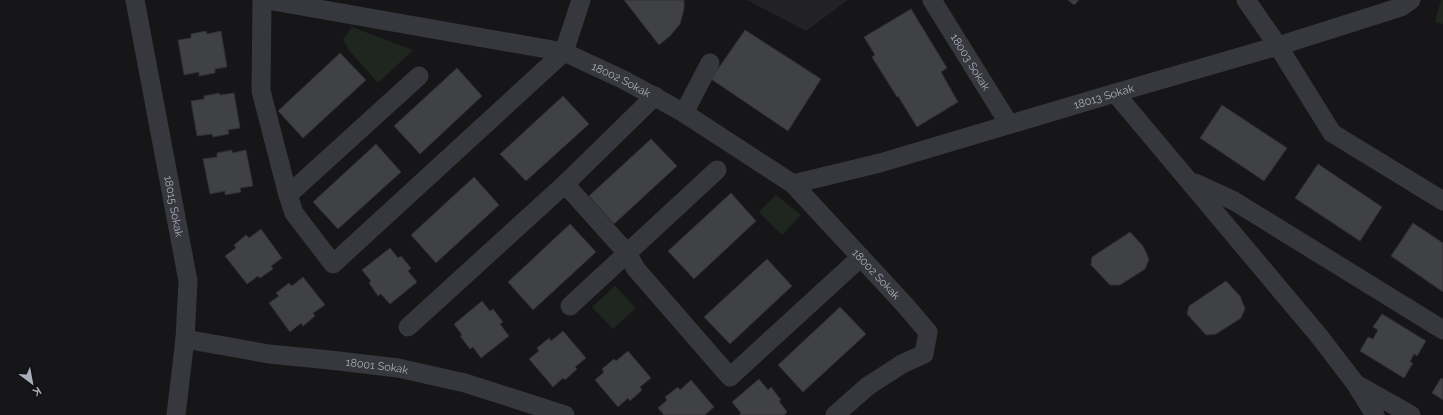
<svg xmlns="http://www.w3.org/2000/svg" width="1443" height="415" font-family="Raleway,sans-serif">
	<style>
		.built { fill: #222225 }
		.green { fill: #1e261f }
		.building { fill: #404145; stroke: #303034 }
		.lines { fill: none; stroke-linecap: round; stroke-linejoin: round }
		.minor { stroke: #37383d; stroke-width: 19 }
		.labels { text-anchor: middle; stroke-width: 3; stroke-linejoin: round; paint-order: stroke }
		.street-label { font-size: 11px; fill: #a8adb8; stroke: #111113 }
	</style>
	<rect width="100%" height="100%" fill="#161618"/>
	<!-- built -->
	<path class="built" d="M747,0H848L806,31Z"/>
	<!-- green -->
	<g class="green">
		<path d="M1441,0H1443V24L1435,22Z"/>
		<path d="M352,27L413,50L378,83L348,49L343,39Z"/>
		<path d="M776,195L801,215L782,235L759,212Z"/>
		<path d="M615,286L636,308L613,329L592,307Z"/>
	</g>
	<!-- building -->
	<g class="building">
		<path d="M624,0H684V9L680,24L670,36L659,45Z"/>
		<path d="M1068,0H1079L1074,5Z"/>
		<path d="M911,9L947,68L941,72L958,102L917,127L898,96L897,97L872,57L875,55L864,37Z"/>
		<path d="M745,30L821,79L788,131L711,79Z"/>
		<path d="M206,31L207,34L221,31L227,67L215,69V73L199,76V72L184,75L178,40L191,38V34Z"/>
		<path d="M340,53L366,80L303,138L278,111Z"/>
		<path d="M457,68L482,96L420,154L394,126Z"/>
		<path d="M219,93L220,95L234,93L240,128L228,130L229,134L213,137L212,134L197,136L191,101L204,99V96Z"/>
		<path d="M563,96L589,124L526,181L500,154Z"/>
		<path d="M1222,105L1287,148L1264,181L1200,138Z"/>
		<path d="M651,139L677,166L614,224L589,196Z"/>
		<path d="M376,144L401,172L338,229L313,202Z"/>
		<path d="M232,150V153L246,150L253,186L240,188L241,192L225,195V191L210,194L203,159L217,157V153Z"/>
		<path d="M1318,164L1382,207L1360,241L1295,198Z"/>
		<path d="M474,177L499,205L436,263L411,235Z"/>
		<path d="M731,193L756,221L694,279L668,251Z"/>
		<path d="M1413,223L1443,243V292L1391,256Z"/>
		<path d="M570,224L596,252L533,310L508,282Z"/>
		<path d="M261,229L282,258L271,266L273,269L260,278L258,276L247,284L225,256L236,248L234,245L246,235L249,238Z"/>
		<path d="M1130,232L1143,246L1149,259L1145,269L1120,285H1110L1091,265L1092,257Z"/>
		<path d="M390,248L398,258L401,256L411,268L408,271L417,282L390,304L381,294L378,296L369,283L371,281L362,270Z"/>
		<path d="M767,259L792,286L730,344L704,317Z"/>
		<path d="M303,277L325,305L313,313L315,316L303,326L301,323L290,332L269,303L279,296L276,293L289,283L292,286Z"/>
		<path d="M1226,281L1240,296L1245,309L1241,318L1216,334L1206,335L1187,314L1189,306Z"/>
		<path d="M482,301L490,311L493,309L503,322L500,324L509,336L481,358L473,347L470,349L460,336L462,335L454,324Z"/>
		<path d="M840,307L866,334L803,392L778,365Z"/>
		<path d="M1382,314L1426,341L1417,356L1414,354L1410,362L1413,363L1404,378L1360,351L1368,337L1373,339L1378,330L1373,327Z"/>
		<path d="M563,331L586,358L575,367L577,369L565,380L563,378L553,387L529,359L539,351L537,348L549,338L551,341Z"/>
		<path d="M628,351L651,378L640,387L642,390L630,401L628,398L618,407L595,380L604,372L602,369L614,359L616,361Z"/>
		<path d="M1441,378L1443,379V400L1432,393Z"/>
		<path d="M759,379L768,390L771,387L781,400L779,401L787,412L784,415H739L741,413L732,402Z"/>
		<path d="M691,380L714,407L705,415H664L658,408L667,400L665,397L678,387L680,390Z"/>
	</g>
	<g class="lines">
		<!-- minor -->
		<g class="minor">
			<path id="s1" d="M135,0L188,281L185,339L176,415"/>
			<path d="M262,0L261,91L288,195L294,213L333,264L564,52L581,0"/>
			<path id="s2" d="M267,0L564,52L624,80L684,113L793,184L904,304L928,332L924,354L902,364L868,386L835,415"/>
			<path id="s3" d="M932,0L1009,124"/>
			<path d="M1246,0L1278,46L1332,133L1443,201"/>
			<path d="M1115,93L1319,336L1355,383L1375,415"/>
			<path d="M684,113L710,63"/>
			<path d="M1195,183L1234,201L1443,330"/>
			<path d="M565,184L627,253L636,269L730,377L861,257"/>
			<path id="s4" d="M793,184L880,163L1115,93L1278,46L1401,7L1411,0"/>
			<path d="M288,195L419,76"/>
			<path d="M570,306L717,170"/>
			<path d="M408,327L565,184L655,96"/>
			<path id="s5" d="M185,339L269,354L330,360L398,368L465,383L565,415"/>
			<path d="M1356,384L1411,415"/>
		</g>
	</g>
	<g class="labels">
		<!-- street labels -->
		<g class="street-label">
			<text dy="4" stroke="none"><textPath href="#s3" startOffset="73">18003 Sokak</textPath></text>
			<text dy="4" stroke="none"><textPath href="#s2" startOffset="365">18002 Sokak</textPath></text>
			<text dy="4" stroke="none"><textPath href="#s4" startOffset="323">18013 Sokak</textPath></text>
			<text dy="4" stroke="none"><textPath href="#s1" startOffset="210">18015 Sokak</textPath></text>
			<text dy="4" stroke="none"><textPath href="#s2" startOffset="689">18002 Sokak</textPath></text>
			<text dy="4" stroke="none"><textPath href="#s5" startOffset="194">18001 Sokak</textPath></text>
		</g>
	</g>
	<!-- north arrow -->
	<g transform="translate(32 383) rotate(148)" stroke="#111113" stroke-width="3" paint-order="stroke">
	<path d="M0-3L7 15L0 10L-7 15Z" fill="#a8adb8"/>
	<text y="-6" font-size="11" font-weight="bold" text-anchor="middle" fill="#a8adb8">K</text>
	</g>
</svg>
